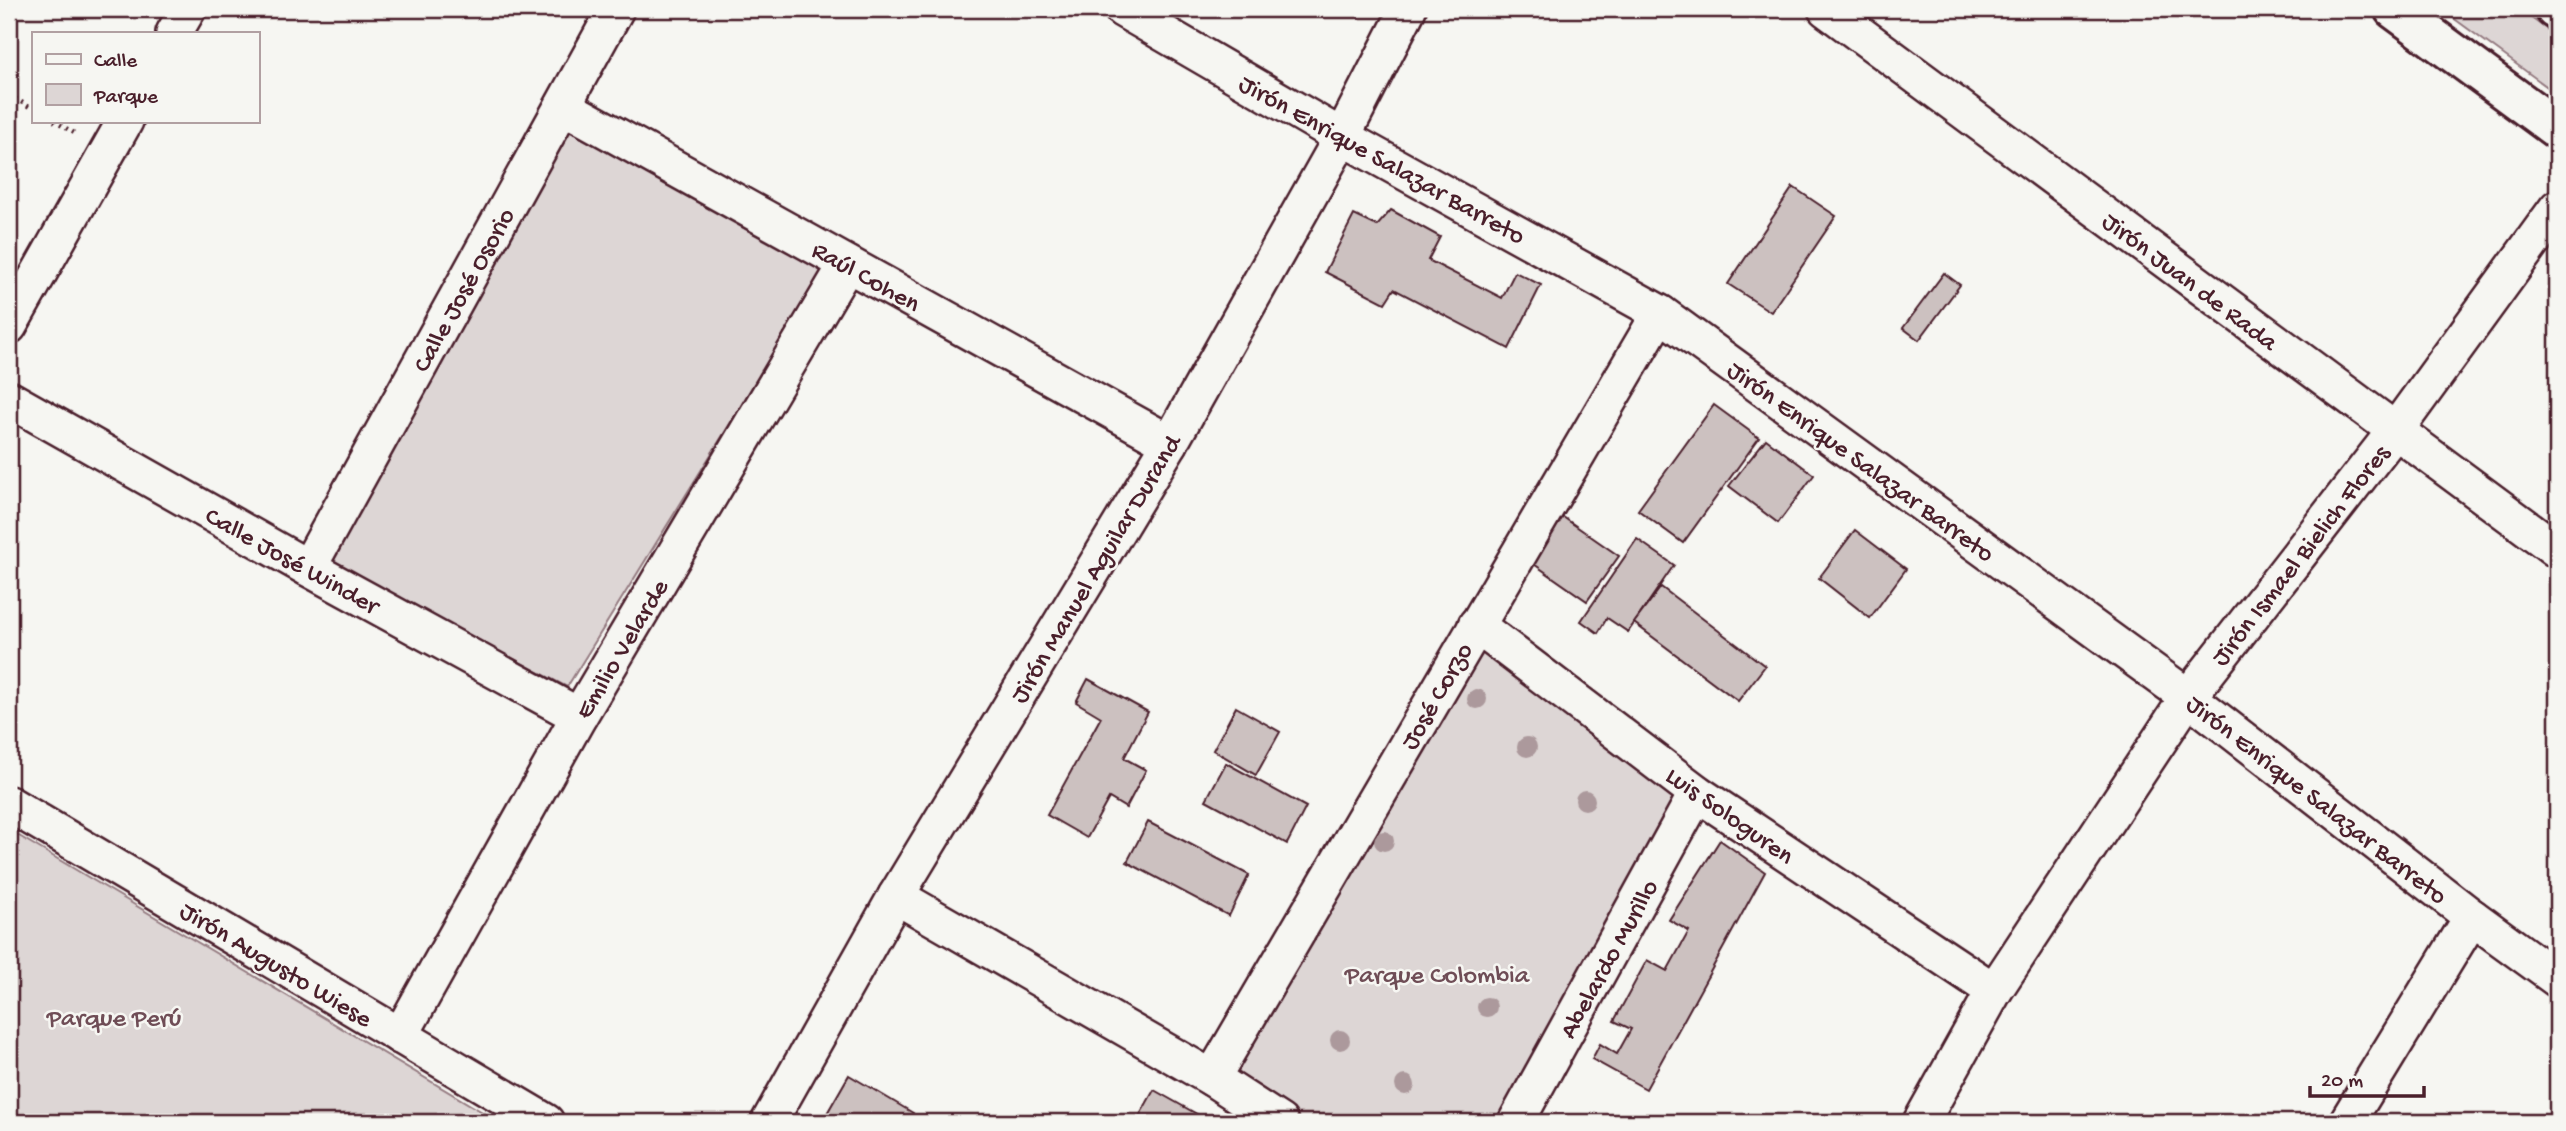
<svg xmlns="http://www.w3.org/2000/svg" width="2566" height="1131" font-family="'Gochi Hand',sans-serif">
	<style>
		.green { fill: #ddd6d5; stroke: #947a80; stroke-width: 2 }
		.building { fill: #ccc1c0; stroke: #4a1f2b; stroke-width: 2 }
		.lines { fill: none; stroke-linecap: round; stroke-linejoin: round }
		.street-casing { stroke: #4a1f2b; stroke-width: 40 }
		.secondary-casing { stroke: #4a1f2b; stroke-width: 44 }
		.path { stroke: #4a1f2b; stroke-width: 4.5; stroke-dasharray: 2 5; stroke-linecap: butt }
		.street { stroke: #f6f6f2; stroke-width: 35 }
		.secondary { stroke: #f6f6f2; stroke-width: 38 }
		.tree { fill: #ac999c }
		.labels { text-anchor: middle; stroke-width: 5; stroke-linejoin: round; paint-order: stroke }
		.street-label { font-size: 26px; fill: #4a1f2b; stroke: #f6f6f2 }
		.park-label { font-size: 26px; fill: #6f4d56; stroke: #f6f6f2 }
	</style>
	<rect width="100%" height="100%" fill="#f6f6f2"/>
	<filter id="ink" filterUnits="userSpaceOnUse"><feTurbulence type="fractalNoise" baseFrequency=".0143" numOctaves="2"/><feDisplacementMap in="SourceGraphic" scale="14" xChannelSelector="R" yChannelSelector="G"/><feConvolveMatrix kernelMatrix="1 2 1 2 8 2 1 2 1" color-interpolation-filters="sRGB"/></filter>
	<g filter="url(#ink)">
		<!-- green -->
		<g class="green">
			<path d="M2441,9H2519L2557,37V94Z"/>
			<path d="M570,126L827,267L567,687L329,562Z"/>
			<path d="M1476,625L1697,793L1516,1122H1280L1212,1078Z"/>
			<path d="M9,830L499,1122H9Z"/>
		</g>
		<!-- building -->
		<g class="building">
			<path d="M1793,187L1836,216L1771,312L1728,284Z"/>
			<path d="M1391,210L1440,237L1428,260L1502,298L1515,272L1541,285L1509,349L1394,289L1385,303L1325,272L1354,215L1377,226Z"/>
			<path d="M1944,273L1960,285L1919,340L1903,328Z"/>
			<path d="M1714,405L1759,438L1683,543L1638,510Z"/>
			<path d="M1766,439L1814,475L1778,523L1729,486Z"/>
			<path d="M1563,517L1619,556L1587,601L1531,562Z"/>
			<path d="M1855,530L1906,569L1870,618L1819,578Z"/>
			<path d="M1637,539L1674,565L1628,632L1607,618L1598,633L1581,621Z"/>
			<path d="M1661,587L1765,666L1738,701L1634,623Z"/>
			<path d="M1088,679L1148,712L1124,758L1146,770L1126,808L1109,798L1087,838L1047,815L1101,717L1076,702Z"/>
			<path d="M1236,707L1280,732L1256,775L1213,750Z"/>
			<path d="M1226,763L1306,807L1287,844L1206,800Z"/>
			<path d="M1148,822L1249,875L1229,916L1127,862Z"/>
			<path d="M1720,840L1765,872L1646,1089L1592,1059L1600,1044L1617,1054L1631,1029L1614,1021L1647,960L1667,971L1689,931L1669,920Z"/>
			<path d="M849,1075L913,1113L908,1122H822Z"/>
			<path d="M1154,1090L1211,1122H1136Z"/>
		</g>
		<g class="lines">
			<defs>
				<g id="street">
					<path d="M1122,9L1342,137L1660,313L2188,697L2472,917L2557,979"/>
					<path d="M1826,9L2557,550"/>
					<path d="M174,33L188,9"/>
					<path d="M563,106L1170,443"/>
					<path d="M9,326L125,121"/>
					<path d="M9,399L308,568L579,716"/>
					<path d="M308,568L616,9"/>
					<path d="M1476,625L1697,793L1994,991"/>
					<path d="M9,804L546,1122"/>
					<path d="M896,896L1212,1078L1280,1122"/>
					<path d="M400,1036L579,716L847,264"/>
					<path d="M1212,1078L1660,313"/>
					<path d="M769,1122L896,896L1170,443L1342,137L1408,9"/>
					<path d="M1516,1122L1697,793"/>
					<path d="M1921,1122L1994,991L2188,697L2395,431L2557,208"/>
					<path d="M2347,1122L2472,917"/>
				</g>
				<g id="secondary">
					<path d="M2394,9L2557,129"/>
					<path d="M2555,9L2557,10"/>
				</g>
			</defs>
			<!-- street casing -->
			<use href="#street" class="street-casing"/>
			<!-- secondary casing -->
			<use href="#secondary" class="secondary-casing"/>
			<!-- path -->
			<g class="path">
				<path d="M9,95L33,109"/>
				<path d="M54,121L76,134"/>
			</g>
			<!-- street -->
			<use href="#street" class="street"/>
			<!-- secondary -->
			<use href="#secondary" class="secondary"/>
		</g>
		<!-- trees -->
		<g class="tree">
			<circle cx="1477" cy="699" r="10"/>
			<circle cx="1527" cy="747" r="10"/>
			<circle cx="1585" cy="800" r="10"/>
			<circle cx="1384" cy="841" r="10"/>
			<circle cx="1487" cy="1007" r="10"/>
			<circle cx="1340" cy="1040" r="10"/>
			<circle cx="1405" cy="1085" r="10"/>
		</g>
	</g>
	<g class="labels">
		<!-- street labels -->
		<g class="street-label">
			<text transform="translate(1383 158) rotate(29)" y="9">Jirón Enrique Salazar Barreto</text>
			<text transform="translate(867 275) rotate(29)" y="9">Raúl Cohen</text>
			<text transform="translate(2191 280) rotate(37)" y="9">Jirón Juan de Rada</text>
			<text transform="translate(462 289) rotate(-61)" y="9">Calle José Osorio</text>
			<text transform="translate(1862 460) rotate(36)" y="9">Jirón Enrique Salazar Barreto</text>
			<text transform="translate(2299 554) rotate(-52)" y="9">Jirón Ismael Bielich Flores</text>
			<text transform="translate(293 559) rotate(29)" y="9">Calle José Winder</text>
			<text transform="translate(1094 568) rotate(-59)" y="9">Jirón Manuel Aguilar Durand</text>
			<text transform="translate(620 648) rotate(-59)" y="9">Emilio Velarde</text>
			<text transform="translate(1435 695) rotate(-60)" y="9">José Corzo</text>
			<text transform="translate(2318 798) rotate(38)" y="9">Jirón Enrique Salazar Barreto</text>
			<text transform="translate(1731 814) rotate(35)" y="9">Luis Sologuren</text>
			<text transform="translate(1607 958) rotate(-61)" y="9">Abelardo Murillo</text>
			<text transform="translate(277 963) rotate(31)" y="9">Jirón Augusto Wiese</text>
		</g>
		<!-- park labels -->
		<g class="park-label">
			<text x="1437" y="982">Parque Colombia</text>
			<text x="114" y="1025">Parque Perú</text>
		</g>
	</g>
	<!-- margin -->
	<rect width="2566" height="1131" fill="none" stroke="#f6f6f2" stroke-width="35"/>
	<rect x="18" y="18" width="2531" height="1096" fill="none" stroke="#4a1f2b" stroke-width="2.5" filter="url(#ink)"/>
	<!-- legend -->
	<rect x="32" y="32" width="228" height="91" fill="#f6f6f2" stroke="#b1a0a2" stroke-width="2"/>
	<rect x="46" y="54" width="35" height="10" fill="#f6f6f2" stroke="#b1a0a2" stroke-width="2"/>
	<text x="94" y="66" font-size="21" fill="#4a1f2b">Calle</text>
	<rect x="46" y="84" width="35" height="21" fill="#ddd6d5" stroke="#b1a0a2" stroke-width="2"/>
	<text x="94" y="102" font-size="21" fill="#4a1f2b">Parque</text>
	<!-- scale -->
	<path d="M2310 1086v10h114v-10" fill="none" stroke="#4a1f2b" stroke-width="3.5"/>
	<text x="2321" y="1086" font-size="21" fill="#4a1f2b" stroke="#f6f6f2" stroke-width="5" paint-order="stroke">20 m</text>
</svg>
